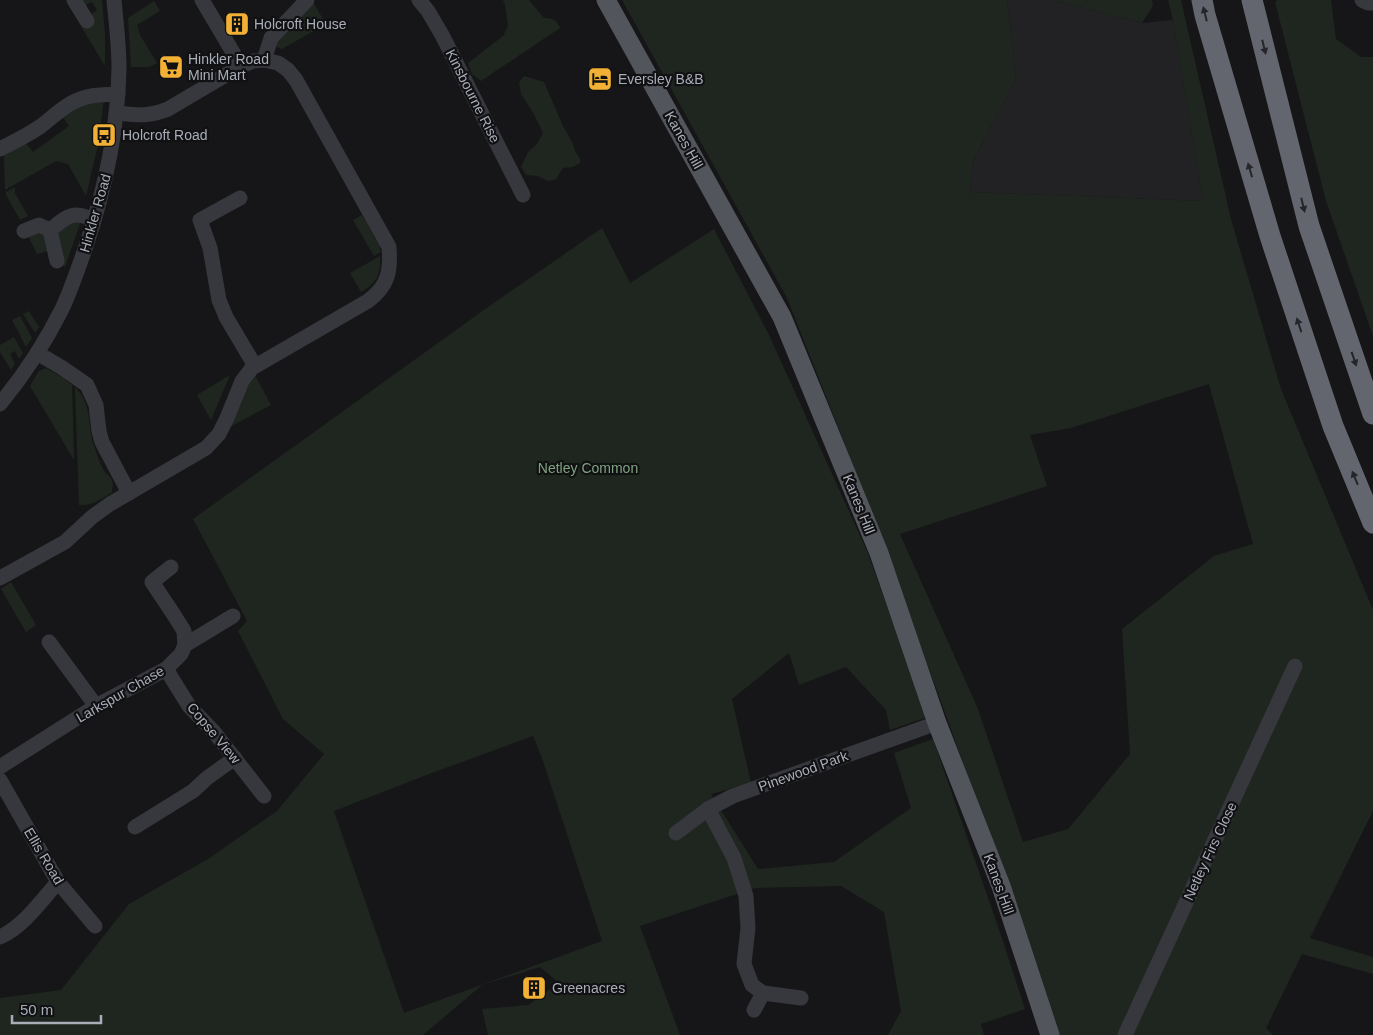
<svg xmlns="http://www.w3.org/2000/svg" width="1373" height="1035" font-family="Arial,sans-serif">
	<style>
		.built { fill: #222225 }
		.green { fill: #1e261f; fill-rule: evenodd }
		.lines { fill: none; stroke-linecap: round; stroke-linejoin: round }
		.minor { stroke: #37383d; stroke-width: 15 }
		.major { stroke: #53555c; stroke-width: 19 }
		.highway { stroke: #63666e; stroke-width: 21 }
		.oneway { fill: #26262a }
		.labels { text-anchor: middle; stroke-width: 4.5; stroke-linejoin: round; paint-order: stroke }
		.poi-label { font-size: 14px; fill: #a8adb8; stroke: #111113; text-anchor: start }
		.street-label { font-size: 14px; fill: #a8adb8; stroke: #111113 }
		.park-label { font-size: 14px; fill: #7fa381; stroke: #111113 }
	</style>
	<rect width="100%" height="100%" fill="#161618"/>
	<!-- built -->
	<path class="built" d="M1007,0H1052L1142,23L1173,20L1203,201L970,192L973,161L1016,79Z"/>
	<!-- green -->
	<g class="green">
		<path d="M78,0H102L105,34V66L81,26L90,21L88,16L97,10L92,2L82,7Z"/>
		<path d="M503,0H529L544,18C553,18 556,20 560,28L481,81L472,74L468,63L503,36L508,26L505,5Z"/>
		<path d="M622,0H1007L1016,79L973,161L970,192L1203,201L1173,20L1168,0H1181L1231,219L1281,389L1373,610V811L1310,938L1373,957V974L1302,954L1266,1028L1273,1035H1057L1036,968L947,718L859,480L787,298ZM1209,384L1253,544L1214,556L1122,629L1130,754L1068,829L1023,842L978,709L900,534L1047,486L1030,435L1071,428Z"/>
		<path d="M1052,0H1152L1153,6L1142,23Z"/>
		<path d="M1278,0H1331L1336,39L1361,57H1373V336L1326,201L1275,2Z"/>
		<path d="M154,1L160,11L137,25L140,35L157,63L149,67H131L128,18Z"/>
		<path d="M313,2L326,24L282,49L275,46L278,40Z"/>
		<path d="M524,76L544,82L563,126L572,142L575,151L580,159V163L573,167L563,168L556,179L548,181L538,176L526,175L521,167L528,152L537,144L543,133L534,114L521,94L519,82Z"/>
		<path d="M104,99L98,145L86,196L68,164L56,161L5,190L4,154L25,142L33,152L69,126L62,116L78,103Z"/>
		<path d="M15,187V193L28,216L20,220L6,195V192Z"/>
		<path d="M362,215L379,245L381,252L374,256L353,220Z"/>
		<path d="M82,218L65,267L62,265L55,234L69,220Z"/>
		<path d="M602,228L630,283L714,229L769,335L867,551L927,717L890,730L886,710L846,667L799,685L789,653L732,699L751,783L711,794L758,869L834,862L911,808L894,753L933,739L1002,938L1025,1009L981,1024L984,1035H888L901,1011L884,912L841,886L755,888L640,926L680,1035H488L482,1009L528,1005L559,983L540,967L482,985L423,1035H0V998L61,990L129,904L208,859L277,811L324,754L283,719L238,631L247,621L193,519L488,307ZM533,736L543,761L602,941L404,1013L334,811L429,774Z"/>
		<path d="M43,229L48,251L37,254L27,234Z"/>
		<path d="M380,256C381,274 377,283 361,292L350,273Z"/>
		<path d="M29,311L39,327L35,333L23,314Z"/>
		<path d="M20,316L32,338L26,347L12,320Z"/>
		<path d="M14,337L23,353L19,359L15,351L10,354L15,364L11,370L0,352V345Z"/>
		<path d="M46,368L63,378L72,385L74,460L30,386L39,371Z"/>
		<path d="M230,375L211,420L197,395Z"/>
		<path d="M255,375L271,405L230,427L246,386Z"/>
		<path d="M75,387C93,405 87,424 94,446C97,454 100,465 105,472C107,475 111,476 112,481C114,484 112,488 112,492C100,500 92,506 79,505Z"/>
		<path d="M11,582L36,625L26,632L1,589Z"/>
	</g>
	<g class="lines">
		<!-- minor -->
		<g class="minor">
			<path d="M74,0L87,21"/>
			<path d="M202,0L241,66"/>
			<path d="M419,0L428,11L442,35L523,195"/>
			<path d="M1362,0L1368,3H1373"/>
			<path d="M264,60L271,38L307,0"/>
			<path d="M0,149C14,142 28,135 41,126C54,116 67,103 83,98C94,94 106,95 118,94"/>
			<path d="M240,198L200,220L210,248L219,300L226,317L255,366"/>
			<path d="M24,231L39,225L50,230"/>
			<path d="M57,261L50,230C68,216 72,210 94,220"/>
			<path d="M37,353L61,367L87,385L96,405L99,431L102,442L129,493"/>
			<path d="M0,404C24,375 45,343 62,309C71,290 78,269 85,249C105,190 118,131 119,68C119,45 116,22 114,0"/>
			<path d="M171,567L152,582L174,615L184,631L185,645"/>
			<path d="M0,578L65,542L92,517L110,504L206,448L219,434L227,418L242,381L252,368L368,301C388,286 391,272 389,247L296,80L288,70L278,63L264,60L253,61L241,66L168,109C149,117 137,115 116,113"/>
			<path d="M49,642L96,706"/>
			<path d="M166,669L189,706L214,732L264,796"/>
			<path d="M0,767L96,706L166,669L181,654L185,645L233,616"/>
			<path d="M0,780L58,882L95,926"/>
			<path d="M708,809L734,858L746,896L748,928L744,964L752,985L763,993L801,998"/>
			<path d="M135,827L193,791L207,778L235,758"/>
			<path d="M676,833L708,809L733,796L937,723"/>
			<path d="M0,937C24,926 40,902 58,882"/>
			<path d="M754,1010L763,993"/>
			<path d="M1125,1035L1295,666"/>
		</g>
		<!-- major -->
		<path class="major" d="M606,0L782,317L879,553L937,723L1001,886L1050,1035"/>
		<!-- highway -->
		<g class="highway">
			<path d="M1202,0L1205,15L1270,236L1333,426L1373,523"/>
			<path d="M1252,0L1309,226L1373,414"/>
		</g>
	</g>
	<!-- one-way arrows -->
	<defs><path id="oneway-solid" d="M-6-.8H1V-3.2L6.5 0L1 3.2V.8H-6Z" transform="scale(1.25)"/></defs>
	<g class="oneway">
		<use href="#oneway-solid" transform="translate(1205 14) rotate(-104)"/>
		<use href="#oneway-solid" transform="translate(1264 47) rotate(76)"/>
		<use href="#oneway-solid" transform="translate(1250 170) rotate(-106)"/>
		<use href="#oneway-solid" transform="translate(1303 205) rotate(76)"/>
		<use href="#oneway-solid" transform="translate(1299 325) rotate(-108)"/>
		<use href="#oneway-solid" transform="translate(1354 359) rotate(71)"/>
		<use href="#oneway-solid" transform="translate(1355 478) rotate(-112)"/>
	</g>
	<!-- icons -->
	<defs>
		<symbol id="building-square" viewBox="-11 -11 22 22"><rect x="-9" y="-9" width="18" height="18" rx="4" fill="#f2b134" stroke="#111113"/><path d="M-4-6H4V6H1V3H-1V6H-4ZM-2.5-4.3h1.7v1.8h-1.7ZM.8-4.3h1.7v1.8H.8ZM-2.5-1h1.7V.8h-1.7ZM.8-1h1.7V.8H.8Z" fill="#111"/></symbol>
		<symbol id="supermarket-square" viewBox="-11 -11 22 22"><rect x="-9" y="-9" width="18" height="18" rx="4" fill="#f2b134" stroke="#111113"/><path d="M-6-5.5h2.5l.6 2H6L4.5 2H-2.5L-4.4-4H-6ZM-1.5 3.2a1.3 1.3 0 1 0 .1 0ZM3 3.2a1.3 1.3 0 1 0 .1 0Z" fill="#111"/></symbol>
		<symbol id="hotel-square" viewBox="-11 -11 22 22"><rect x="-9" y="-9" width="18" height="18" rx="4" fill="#f2b134" stroke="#111113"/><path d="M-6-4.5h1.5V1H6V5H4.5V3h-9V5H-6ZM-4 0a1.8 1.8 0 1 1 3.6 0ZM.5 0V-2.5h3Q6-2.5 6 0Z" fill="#111"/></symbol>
		<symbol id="bus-square" viewBox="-11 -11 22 22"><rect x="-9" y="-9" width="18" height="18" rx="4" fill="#f2b134" stroke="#111113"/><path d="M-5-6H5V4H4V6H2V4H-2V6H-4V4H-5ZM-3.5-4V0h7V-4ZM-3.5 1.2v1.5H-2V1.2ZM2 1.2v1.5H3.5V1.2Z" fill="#111"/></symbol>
	</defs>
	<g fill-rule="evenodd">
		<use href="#building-square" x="223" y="10" width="28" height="28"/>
		<use href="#supermarket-square" x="157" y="53" width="28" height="28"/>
		<use href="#hotel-square" x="586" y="65" width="28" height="28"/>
		<use href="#bus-square" x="90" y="121" width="28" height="28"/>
		<use href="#building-square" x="520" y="974" width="28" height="28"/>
	</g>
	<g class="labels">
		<!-- poi labels -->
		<g class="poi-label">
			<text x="254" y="29">Holcroft House</text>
			<text x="188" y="64">Hinkler Road<tspan x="188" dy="16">Mini Mart</tspan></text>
			<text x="618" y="84">Eversley B&amp;B</text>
			<text x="122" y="140">Holcroft Road</text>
			<text x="552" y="993">Greenacres</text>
		</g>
		<!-- street labels -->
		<g class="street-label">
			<text transform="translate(473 96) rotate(63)" y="5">Kinsbourne Rise</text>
			<text transform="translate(684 140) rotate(61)" y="5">Kanes Hill</text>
			<text transform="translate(95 213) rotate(-74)" y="5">Hinkler Road</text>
			<text transform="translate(859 504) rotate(68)" y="5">Kanes Hill</text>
			<text transform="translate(120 694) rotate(-30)" y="5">Larkspur Chase</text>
			<text transform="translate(214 733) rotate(50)" y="5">Copse View</text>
			<text transform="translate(803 771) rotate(-20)" y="5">Pinewood Park</text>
			<text transform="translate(1210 851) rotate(-65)" y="5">Netley Firs Close</text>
			<text transform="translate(44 856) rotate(59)" y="5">Ellis Road</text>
			<text transform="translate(999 884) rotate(70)" y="5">Kanes Hill</text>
		</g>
		<!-- park labels -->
		<g class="park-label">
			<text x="588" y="473">Netley Common</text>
		</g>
	</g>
	<!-- scale -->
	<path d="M12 1015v8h89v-8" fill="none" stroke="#a8adb8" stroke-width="2.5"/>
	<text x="20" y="1015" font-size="15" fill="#a8adb8" stroke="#111113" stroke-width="4" paint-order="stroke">50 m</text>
</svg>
